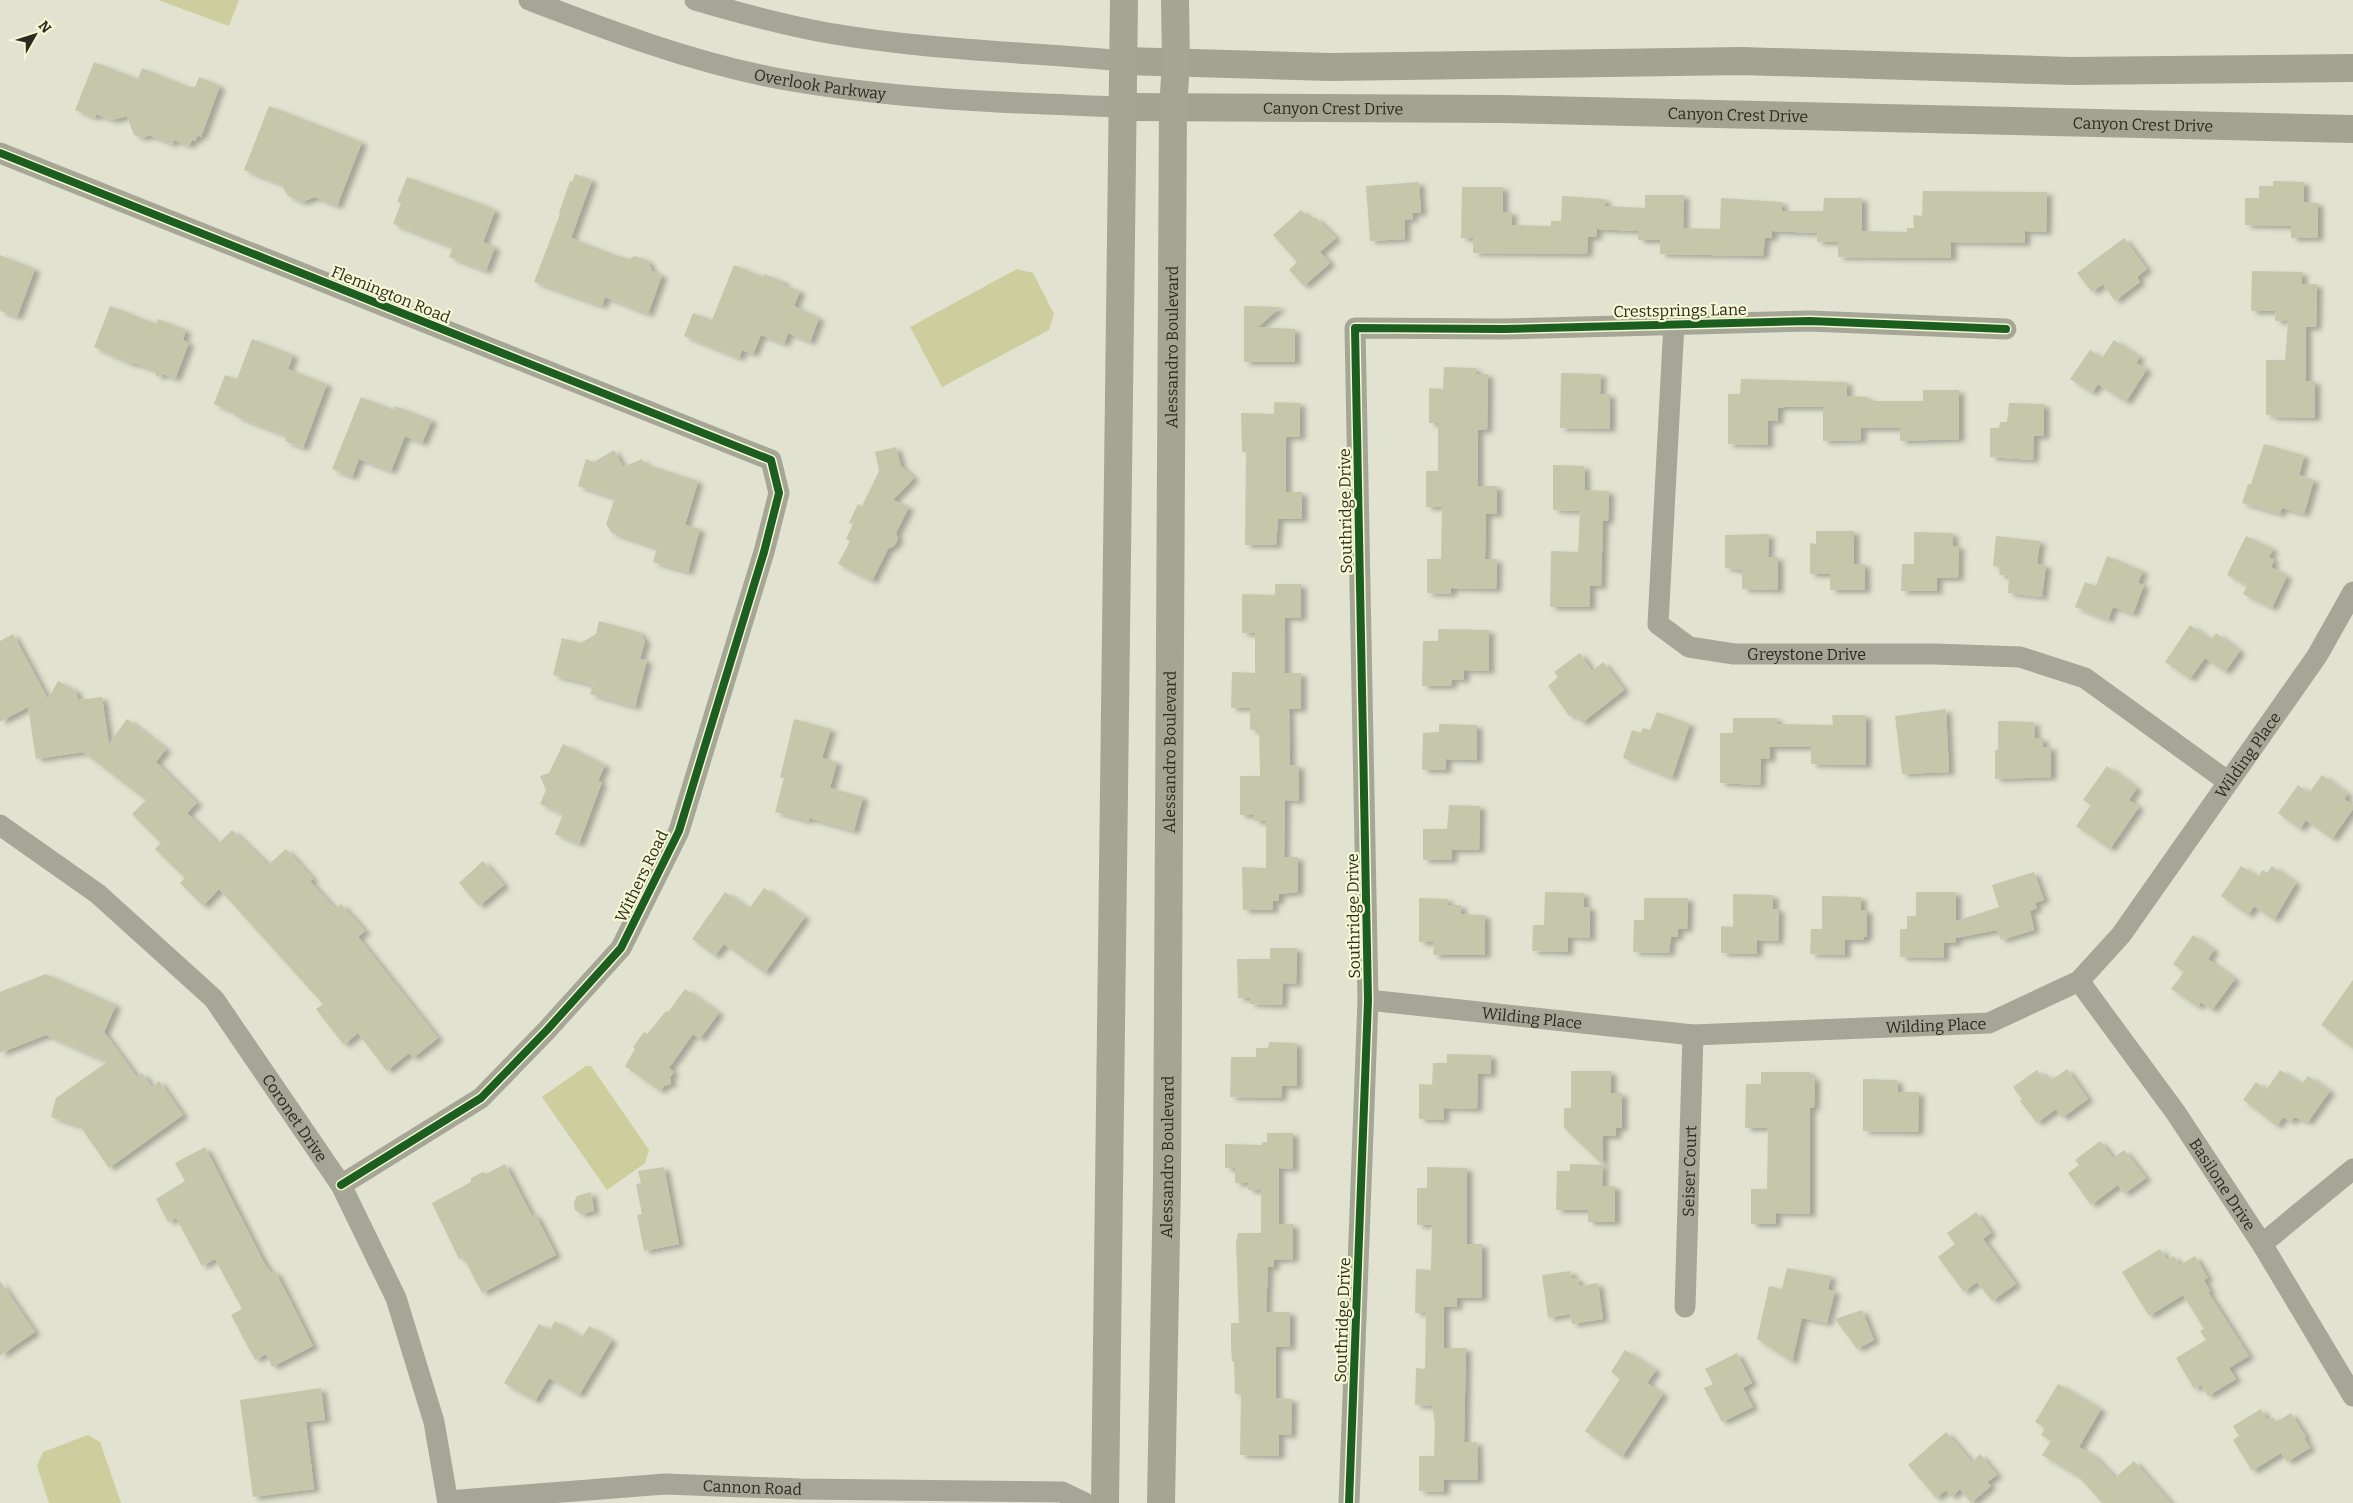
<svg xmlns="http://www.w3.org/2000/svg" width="2353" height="1503" font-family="Bitter,serif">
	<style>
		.green { fill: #cdcd9d }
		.building { fill: #c6c6aa; filter: url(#shadow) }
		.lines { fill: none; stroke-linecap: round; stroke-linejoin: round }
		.minor { stroke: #a5a696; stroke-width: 21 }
		.secondary { stroke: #a3a392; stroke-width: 28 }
		.primary { stroke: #a5a591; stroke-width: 28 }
		.cycleway-casing { stroke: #f6f7d4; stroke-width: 11 }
		.cycleway { stroke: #1b5e20; stroke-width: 8 }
		.labels { text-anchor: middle; stroke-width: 4.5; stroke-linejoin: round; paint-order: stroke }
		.street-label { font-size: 16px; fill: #2b2c1e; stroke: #f6f7d4 }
	</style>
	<defs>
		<filter id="shadow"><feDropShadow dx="5.5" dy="3" stdDeviation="2.5" flood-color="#0004"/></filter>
	</defs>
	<rect width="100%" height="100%" fill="#e1e2cf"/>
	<!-- green -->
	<g class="green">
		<path d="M158,0H239L229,26Z"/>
		<path d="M1017,269L1033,273L1054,314L1049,330L942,387L910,327Z"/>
		<path d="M586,1066H591L649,1150L645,1163L607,1190L542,1097Z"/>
		<path d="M88,1435L100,1442L121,1503H49L37,1466L43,1452Z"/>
	</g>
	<!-- building -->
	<g class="building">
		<path d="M94,62L138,79L142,68L189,87H195L199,77L220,86L201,137L198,135L195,141L192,140L189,146L174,140L172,144L149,135L143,138L134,135L127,116L112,120L96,114L95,118L75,110Z"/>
		<path d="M269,106L362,142L337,206L315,197L302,202L288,196L281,184L244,170Z"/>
		<path d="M575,174L592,180L571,238L612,254L629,259L635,256L648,261L652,271L662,275L648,314L605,297L602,306L534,282L560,214L559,213L570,181L572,182Z"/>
		<path d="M407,177L487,206L495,211L483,242L495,247L486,271L449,257L453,247L393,224L401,203L397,202Z"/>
		<path d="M2273,181L2304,182V202L2318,203V238H2291V226L2245,225V198H2259V186H2273Z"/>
		<path d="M1419,182L1421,213H1412L1413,219L1405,220V239L1370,241L1366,186Z"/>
		<path d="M1462,187H1503V212H1512L1511,225L1551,226V221H1561L1562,196L1605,199V206L1645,208V195H1684L1683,228L1720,229L1721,198L1782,202V211H1823L1824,198H1862V231L1907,232V228H1914L1913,215L1922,216L1923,191L2047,192L2046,232L2025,231V243L1951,242V258L1838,257V242H1817V233L1772,231V238H1765L1763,256L1660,254V240H1638V231L1597,229L1596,237H1588L1587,254L1473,253V238H1461Z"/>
		<path d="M1301,210L1311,220L1315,217L1336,238L1320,252L1330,263L1304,286L1289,270L1297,262L1273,235Z"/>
		<path d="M2124,238L2147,269L2137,277L2140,282L2115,301L2103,284L2092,292L2077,273Z"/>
		<path d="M0,255L35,269L17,317L0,311Z"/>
		<path d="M734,265L763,277L764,274L784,282L783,285L800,291L794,306L819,318L810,342L788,333L784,344L761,335L753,354L742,350L739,358L684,336L693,313L712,320Z"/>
		<path d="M2252,271L2302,272V284H2317L2316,327H2306V381H2315V418L2271,417L2272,415H2266V360H2285L2288,321H2275L2276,311H2251Z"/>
		<path d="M110,306L156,324L158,319L186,330L183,340L189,343L175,379L164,374L157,377L154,370L134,363L131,364L94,347Z"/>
		<path d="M1244,306L1281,307L1258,327L1295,329V362H1244Z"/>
		<path d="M252,339L293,355L288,369L327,384L303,448L285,441L287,436L235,416L236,413L214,404L225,375L237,379Z"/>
		<path d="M2114,340L2140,357L2136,363L2147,369L2126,402L2098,384L2092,393L2070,379L2090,350L2102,358Z"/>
		<path d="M1444,367L1476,368V374H1488L1487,430H1478V486H1497V514H1486L1485,559H1497L1496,589L1451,588V594L1427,593V559H1441L1442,507H1426V471H1438V423H1429V388L1443,389Z"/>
		<path d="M1561,373L1601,374L1600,394H1610V429L1560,428Z"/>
		<path d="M1741,379L1847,382V396L1868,397V401H1923V390H1959V439L1900,441V428H1861V440L1823,441V407H1784L1778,408V421H1768V445L1728,444V394H1740Z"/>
		<path d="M361,397L394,410L395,406L432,420L422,443L405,436L391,471L359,459L352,477L332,469Z"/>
		<path d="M1274,402L1300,403V437H1286V492H1302V519H1278L1276,545H1245L1246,452H1242L1241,413L1274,414Z"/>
		<path d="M2009,403L2044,404V436H2034L2033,460L1990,457V428H1999L2000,422H2007Z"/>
		<path d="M2264,444L2303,455L2304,457L2299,475L2314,480L2304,514L2282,508L2280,514L2242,503L2248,484H2251Z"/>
		<path d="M896,447L901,466L914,478L893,500L909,507L896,533L898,539L894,546L888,549L872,581L838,564L850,541L846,539L853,524L849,523L858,504L862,506L879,471L875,452Z"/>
		<path d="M614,450L623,467L642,459L645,464L698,481L685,525L700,529L688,572L653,562L657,548L612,533L606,524L615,498L578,486L586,459L594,462Z"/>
		<path d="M1553,465L1584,466L1585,490L1609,491L1608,521H1603L1601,586H1590V607H1550L1551,551L1578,552L1580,511L1553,510Z"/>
		<path d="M1816,531H1854V564H1865V590H1830V574H1810V543L1816,544Z"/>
		<path d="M1914,532L1953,533V546H1959L1958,578H1937V591H1901L1902,564H1914Z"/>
		<path d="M1769,534L1768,557H1778V590L1742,589V570L1725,568V535Z"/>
		<path d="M1996,536L2040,541L2037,564L2046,565L2042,597L2008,593L2009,576L1999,575L2000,567L1993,566Z"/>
		<path d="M2246,536L2273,549L2269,557L2274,560L2271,567L2287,576L2272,608L2243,594L2247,585L2227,575Z"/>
		<path d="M2107,556L2143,571L2138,583L2144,585L2133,614L2113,607L2108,620L2075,607L2085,582L2096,586Z"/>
		<path d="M1275,584H1301V618H1285V673H1301V709H1289L1290,765L1299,766V801L1285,800L1284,857H1298V892L1279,894V901H1273V910H1243L1242,867L1266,868V821H1254V815H1240V776H1260L1259,730H1250V708H1231L1232,672L1255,673V633H1242V594L1275,595Z"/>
		<path d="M599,621L639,632L645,641L640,659L647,660L635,707L590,694L593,685L553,675L562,638L581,643L596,634Z"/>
		<path d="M2190,625L2211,640L2216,633L2240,651L2225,672L2205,658L2190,679L2165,662Z"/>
		<path d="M1438,629L1489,630V671L1464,670V680L1452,679L1451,686H1422L1423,641H1438Z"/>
		<path d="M13,634L48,699L58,681L76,691L78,700L102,697L109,744L127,719L166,749L156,762L197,803L187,813L218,844L232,830L268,865L286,849L313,879L310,881L335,909L341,904L365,931L358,937L438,1038L413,1058L409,1053L387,1071L358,1033L344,1045L316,1009L323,1004L219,889L203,906L180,883L185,878L155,849L161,843L132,814L146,800L83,752L36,759L28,707L0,722V641Z"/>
		<path d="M1580,653L1592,671L1603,662L1624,690L1582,723L1574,714L1570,717L1548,686L1558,677L1554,672Z"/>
		<path d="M1946,709L1949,772L1902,774L1895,716Z"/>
		<path d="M1657,712L1690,724L1672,778L1623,758L1632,730L1641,733L1643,728L1650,730Z"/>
		<path d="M1832,715H1866V765L1811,764V747H1770V759H1761L1760,785L1720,783V733H1733V718H1777V724L1833,725Z"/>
		<path d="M794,719L831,729L822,758L837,762L830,788L863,797L854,831L809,818L808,821L775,812L784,778H780Z"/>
		<path d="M1998,721L2034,722L2035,738H2043V747H2051V777L1995,779V750H1998Z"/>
		<path d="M1439,724L1477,725V760L1446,759V770H1422L1423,733L1439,732Z"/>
		<path d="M563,744L605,765L598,781L602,782L579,844L555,834L563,814L540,804L546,790L540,776L549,773Z"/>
		<path d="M2107,766L2137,788L2129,800L2139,807L2110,849L2076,826L2091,805L2083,800Z"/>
		<path d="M2322,775L2348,794L2344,799L2353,805V809L2332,839L2306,820L2300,829L2278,813L2298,785L2309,793Z"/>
		<path d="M1449,805L1480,806L1479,850H1452V860H1423V829H1447Z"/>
		<path d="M483,861L504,885L479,906L459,883Z"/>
		<path d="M2241,866L2258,877L2262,870L2267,873L2272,866L2296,883L2274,920L2254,906L2248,915L2221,896Z"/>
		<path d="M2034,872L2044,900L2035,903L2037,908L2030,911L2034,930L2001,940L1997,930L1956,938V943H1944V958L1900,957V929H1907V916H1916V892H1956V921L1999,907L1992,885Z"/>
		<path d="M764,888L805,917L765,973L724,944L715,956L692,939L725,892L749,909Z"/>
		<path d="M1545,892L1584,893V907H1590V938L1568,937V952L1532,951L1533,925H1544Z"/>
		<path d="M1733,894L1773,895V909H1779L1778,941L1757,940V954L1721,953V926L1733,927Z"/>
		<path d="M1822,896L1861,897V910H1867V937H1864V940H1845V955L1810,954L1811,929H1822Z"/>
		<path d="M1419,898L1448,899V905H1461V914L1485,915V955H1433L1434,942H1419Z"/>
		<path d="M1644,898H1688L1687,929H1678V937H1671L1669,953L1633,952L1634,920H1644Z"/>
		<path d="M2193,935L2214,950L2208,959L2235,979L2212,1010L2201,1002L2198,1007L2171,989L2184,972L2173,964Z"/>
		<path d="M1270,948H1297L1296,984L1283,983L1282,1005L1250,1004V998H1238L1237,959H1270Z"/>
		<path d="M46,974L116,1005L104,1032L137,1077L142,1073L152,1087L159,1081L183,1115L109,1168L80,1126L51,1117L56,1098L107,1062L46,1035L0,1053V992Z"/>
		<path d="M2353,980V1048L2321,1025Z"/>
		<path d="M685,989L719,1013L700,1039L693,1034L669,1068L674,1072L670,1077L671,1084L664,1086L660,1091L625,1066L635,1049L633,1047L644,1032L647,1034L666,1011L668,1012Z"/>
		<path d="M1269,1042L1297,1043V1086H1282L1281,1098L1230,1097L1231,1057H1256V1048H1268Z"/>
		<path d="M1447,1054L1491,1055V1074H1478L1477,1109L1444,1108V1120L1419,1119V1084L1432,1085L1433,1063H1447Z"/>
		<path d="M2067,1069L2088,1099L2062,1118L2056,1109L2037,1123L2020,1101L2022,1099L2013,1087L2037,1070L2042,1077L2047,1074L2052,1080Z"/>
		<path d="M2280,1070L2302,1084L2308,1076L2330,1091L2308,1122L2294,1117L2291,1122L2283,1117L2277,1126L2243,1100L2256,1082L2266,1090Z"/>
		<path d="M1571,1071H1611V1093H1622V1128H1616V1136H1603V1165L1564,1128V1108H1571Z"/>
		<path d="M1761,1072H1810V1078L1815,1077L1814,1108H1810V1214L1776,1213V1224H1751V1189H1767L1768,1128H1745L1746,1084H1761Z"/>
		<path d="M1863,1079L1897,1080L1898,1092H1919L1918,1132L1863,1131Z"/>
		<path d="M1267,1133H1293V1169L1279,1168V1224H1293V1259L1274,1260V1267H1268L1266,1312H1290V1347H1276V1398L1292,1399L1291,1435L1279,1434V1456L1240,1455L1241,1394H1235L1234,1362L1232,1361L1231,1346V1323H1239L1236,1242L1238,1233H1261V1190H1248V1183H1235V1168H1225V1144L1262,1145V1142H1267Z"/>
		<path d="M2100,1141L2113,1158L2124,1150L2146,1178L2124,1194L2118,1185L2091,1205L2068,1173L2079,1165L2075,1160Z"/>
		<path d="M205,1147L263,1261L271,1273L275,1271L313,1346L272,1367L266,1354L255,1360L231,1315L242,1309L215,1259L202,1266L176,1218L168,1222L156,1199L185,1181L175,1163Z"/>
		<path d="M505,1164L532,1216L535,1214L556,1255L482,1293L463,1257L459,1259L432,1203L471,1182V1178L483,1172L486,1174Z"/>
		<path d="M1570,1164L1603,1165L1602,1186H1615V1222H1588V1210H1556L1557,1171H1570Z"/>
		<path d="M664,1167L679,1244L644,1251L637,1215L642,1214L636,1184L641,1183L638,1171Z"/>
		<path d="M1427,1167L1467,1168V1244H1482V1298H1457V1307H1444V1348H1466L1464,1442H1477L1478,1480H1444V1492L1419,1491V1456H1434L1435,1423L1432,1406L1415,1405L1416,1368L1425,1369L1426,1313H1415L1416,1269L1431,1270L1432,1225H1417V1188H1427Z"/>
		<path d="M591,1192L594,1211L582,1214L575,1210L574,1202L577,1196Z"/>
		<path d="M1976,1212L1991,1233L1983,1239L2016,1284L1992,1301L1977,1282L1964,1292L1938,1257L1955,1244L1947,1233Z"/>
		<path d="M2160,1249L2167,1260L2174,1256L2180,1265L2195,1256L2208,1278L2204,1280L2210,1291L2208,1292L2249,1356L2229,1368L2236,1379L2208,1396L2201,1385L2194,1389L2176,1358L2206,1340L2200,1331L2204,1329L2183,1295L2149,1316L2122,1272Z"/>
		<path d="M1787,1268L1831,1276L1828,1290L1835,1291L1827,1323L1802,1318L1792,1362L1757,1339L1769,1286L1782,1289Z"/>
		<path d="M1571,1271L1572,1279L1578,1278L1579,1286L1598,1283L1603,1319L1572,1324L1570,1314L1548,1318L1542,1275Z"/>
		<path d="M0,1281L35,1332L0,1356Z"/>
		<path d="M1862,1310L1874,1340L1857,1349L1835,1319Z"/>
		<path d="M555,1321L582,1337L589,1326L612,1340L579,1395L549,1378L535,1401L504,1383L539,1324L550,1330Z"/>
		<path d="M1625,1350L1656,1370L1647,1383L1663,1394L1622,1457L1585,1431L1620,1379L1611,1372Z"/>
		<path d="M1737,1353L1752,1383L1743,1388L1753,1407L1722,1422L1704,1388L1713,1384L1705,1369Z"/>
		<path d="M2058,1384L2101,1409L2079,1447L2093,1455L2115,1478L2134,1461L2171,1503H2102L2079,1477L2042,1455L2051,1441L2041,1435L2045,1428L2035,1422Z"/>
		<path d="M321,1388L325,1420L306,1422L314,1489L253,1497L240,1400Z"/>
		<path d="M2261,1409L2267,1420L2273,1417L2276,1422L2291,1413L2306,1437L2304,1438L2310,1448L2287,1462L2281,1453L2252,1471L2233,1440L2239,1436L2233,1426Z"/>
		<path d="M1946,1432L1972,1462L1980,1454L1997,1475L1987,1482L1991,1486L1971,1503L1960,1489L1951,1497L1946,1490L1936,1498L1908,1465Z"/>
	</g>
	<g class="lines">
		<!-- minor -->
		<g class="minor">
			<path id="s1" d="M529,0C608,30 686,60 770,77C885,99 1005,103 1123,107"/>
			<path d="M695,0C739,13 783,25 828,33C926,50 1026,52 1124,61"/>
			<path d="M0,153L771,460L779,493L764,552L679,831L621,948L547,1030L481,1098L341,1185"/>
			<path id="s2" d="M1674,323L1658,624L1689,647L1734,654H1935L2020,657L2085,678L2227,781"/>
			<path id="s3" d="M0,825L98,894L214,999L341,1185L396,1298L434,1422L448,1503"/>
			<path id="s4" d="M2079,981L2176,1113L2262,1244L2353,1396"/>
			<path id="s5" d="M1368,1000L1693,1035L1989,1023L2079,981L2121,935L2317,656L2353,592"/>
			<path d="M2262,1244L2353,1169"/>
			<path id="s6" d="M1685,1307L1693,1035"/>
			<path id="s7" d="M448,1501L665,1484L801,1489L1062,1492L1085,1503"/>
			<path d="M1349,1503L1368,1000L1355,328L1504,329L1810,321L2006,329"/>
		</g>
		<!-- secondary -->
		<g class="secondary">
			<path d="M1124,61L1330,67L1742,61L2071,71L2353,68"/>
			<path id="s8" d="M1123,107L1503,109L2353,129"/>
		</g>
		<!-- primary -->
		<g class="primary">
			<path d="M1105,1503L1124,0"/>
			<path id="s9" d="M1161,1503L1167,1181L1173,108L1176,63L1175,0"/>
		</g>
		<defs>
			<g id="cycleway">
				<path d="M0,153L771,460L779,493L764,552L679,831L621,948L547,1030L481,1098L341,1185"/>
				<path d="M1349,1503L1368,1000L1355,328L1504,329L1810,321L2006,329"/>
			</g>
		</defs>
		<!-- cycleway casing -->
		<use href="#cycleway" class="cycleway-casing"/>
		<!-- cycleway -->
		<use href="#cycleway" class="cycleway"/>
	</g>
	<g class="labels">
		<!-- street labels -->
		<g class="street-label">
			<text dy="6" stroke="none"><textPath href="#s1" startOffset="304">Overlook Parkway</textPath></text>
			<text dy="6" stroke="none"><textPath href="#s8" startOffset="210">Canyon Crest Drive</textPath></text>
			<text dy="6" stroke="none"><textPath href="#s8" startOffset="615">Canyon Crest Drive</textPath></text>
			<text dy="6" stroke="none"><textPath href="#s8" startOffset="1020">Canyon Crest Drive</textPath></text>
			<text transform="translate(391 294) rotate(22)" y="6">Flemington Road</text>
			<text transform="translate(1680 310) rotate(-1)" y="6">Crestsprings Lane</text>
			<text dy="6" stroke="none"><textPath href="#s9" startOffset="1156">Alessandro Boulevard</textPath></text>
			<text transform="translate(1345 511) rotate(-91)" y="6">Southridge Drive</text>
			<text dy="6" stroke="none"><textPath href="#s2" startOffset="458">Greystone Drive</textPath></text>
			<text dy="6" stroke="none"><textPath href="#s9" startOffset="751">Alessandro Boulevard</textPath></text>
			<text dy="6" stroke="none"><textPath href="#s5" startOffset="1005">Wilding Place</textPath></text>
			<text transform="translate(641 876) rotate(-64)" y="6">Withers Road</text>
			<text transform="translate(1353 916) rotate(-91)" y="6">Southridge Drive</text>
			<text dy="6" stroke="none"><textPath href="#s5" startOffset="165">Wilding Place</textPath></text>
			<text dy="6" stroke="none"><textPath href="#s5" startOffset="570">Wilding Place</textPath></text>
			<text dy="6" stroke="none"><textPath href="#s3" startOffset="420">Coronet Drive</textPath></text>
			<text dy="6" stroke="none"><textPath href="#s9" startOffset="346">Alessandro Boulevard</textPath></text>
			<text dy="6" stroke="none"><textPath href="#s6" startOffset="136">Seiser Court</textPath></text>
			<text dy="6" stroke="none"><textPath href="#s4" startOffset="249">Basilone Drive</textPath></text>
			<text transform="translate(1342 1320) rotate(-88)" y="6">Southridge Drive</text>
			<text dy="6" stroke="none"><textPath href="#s7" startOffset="305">Cannon Road</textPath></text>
		</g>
	</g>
	<!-- north arrow -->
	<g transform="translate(35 35) rotate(51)" stroke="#f6f7d4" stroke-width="4" paint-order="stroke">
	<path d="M0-4L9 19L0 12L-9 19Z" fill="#2b2c1e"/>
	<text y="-8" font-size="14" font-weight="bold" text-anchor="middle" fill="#2b2c1e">N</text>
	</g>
</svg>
